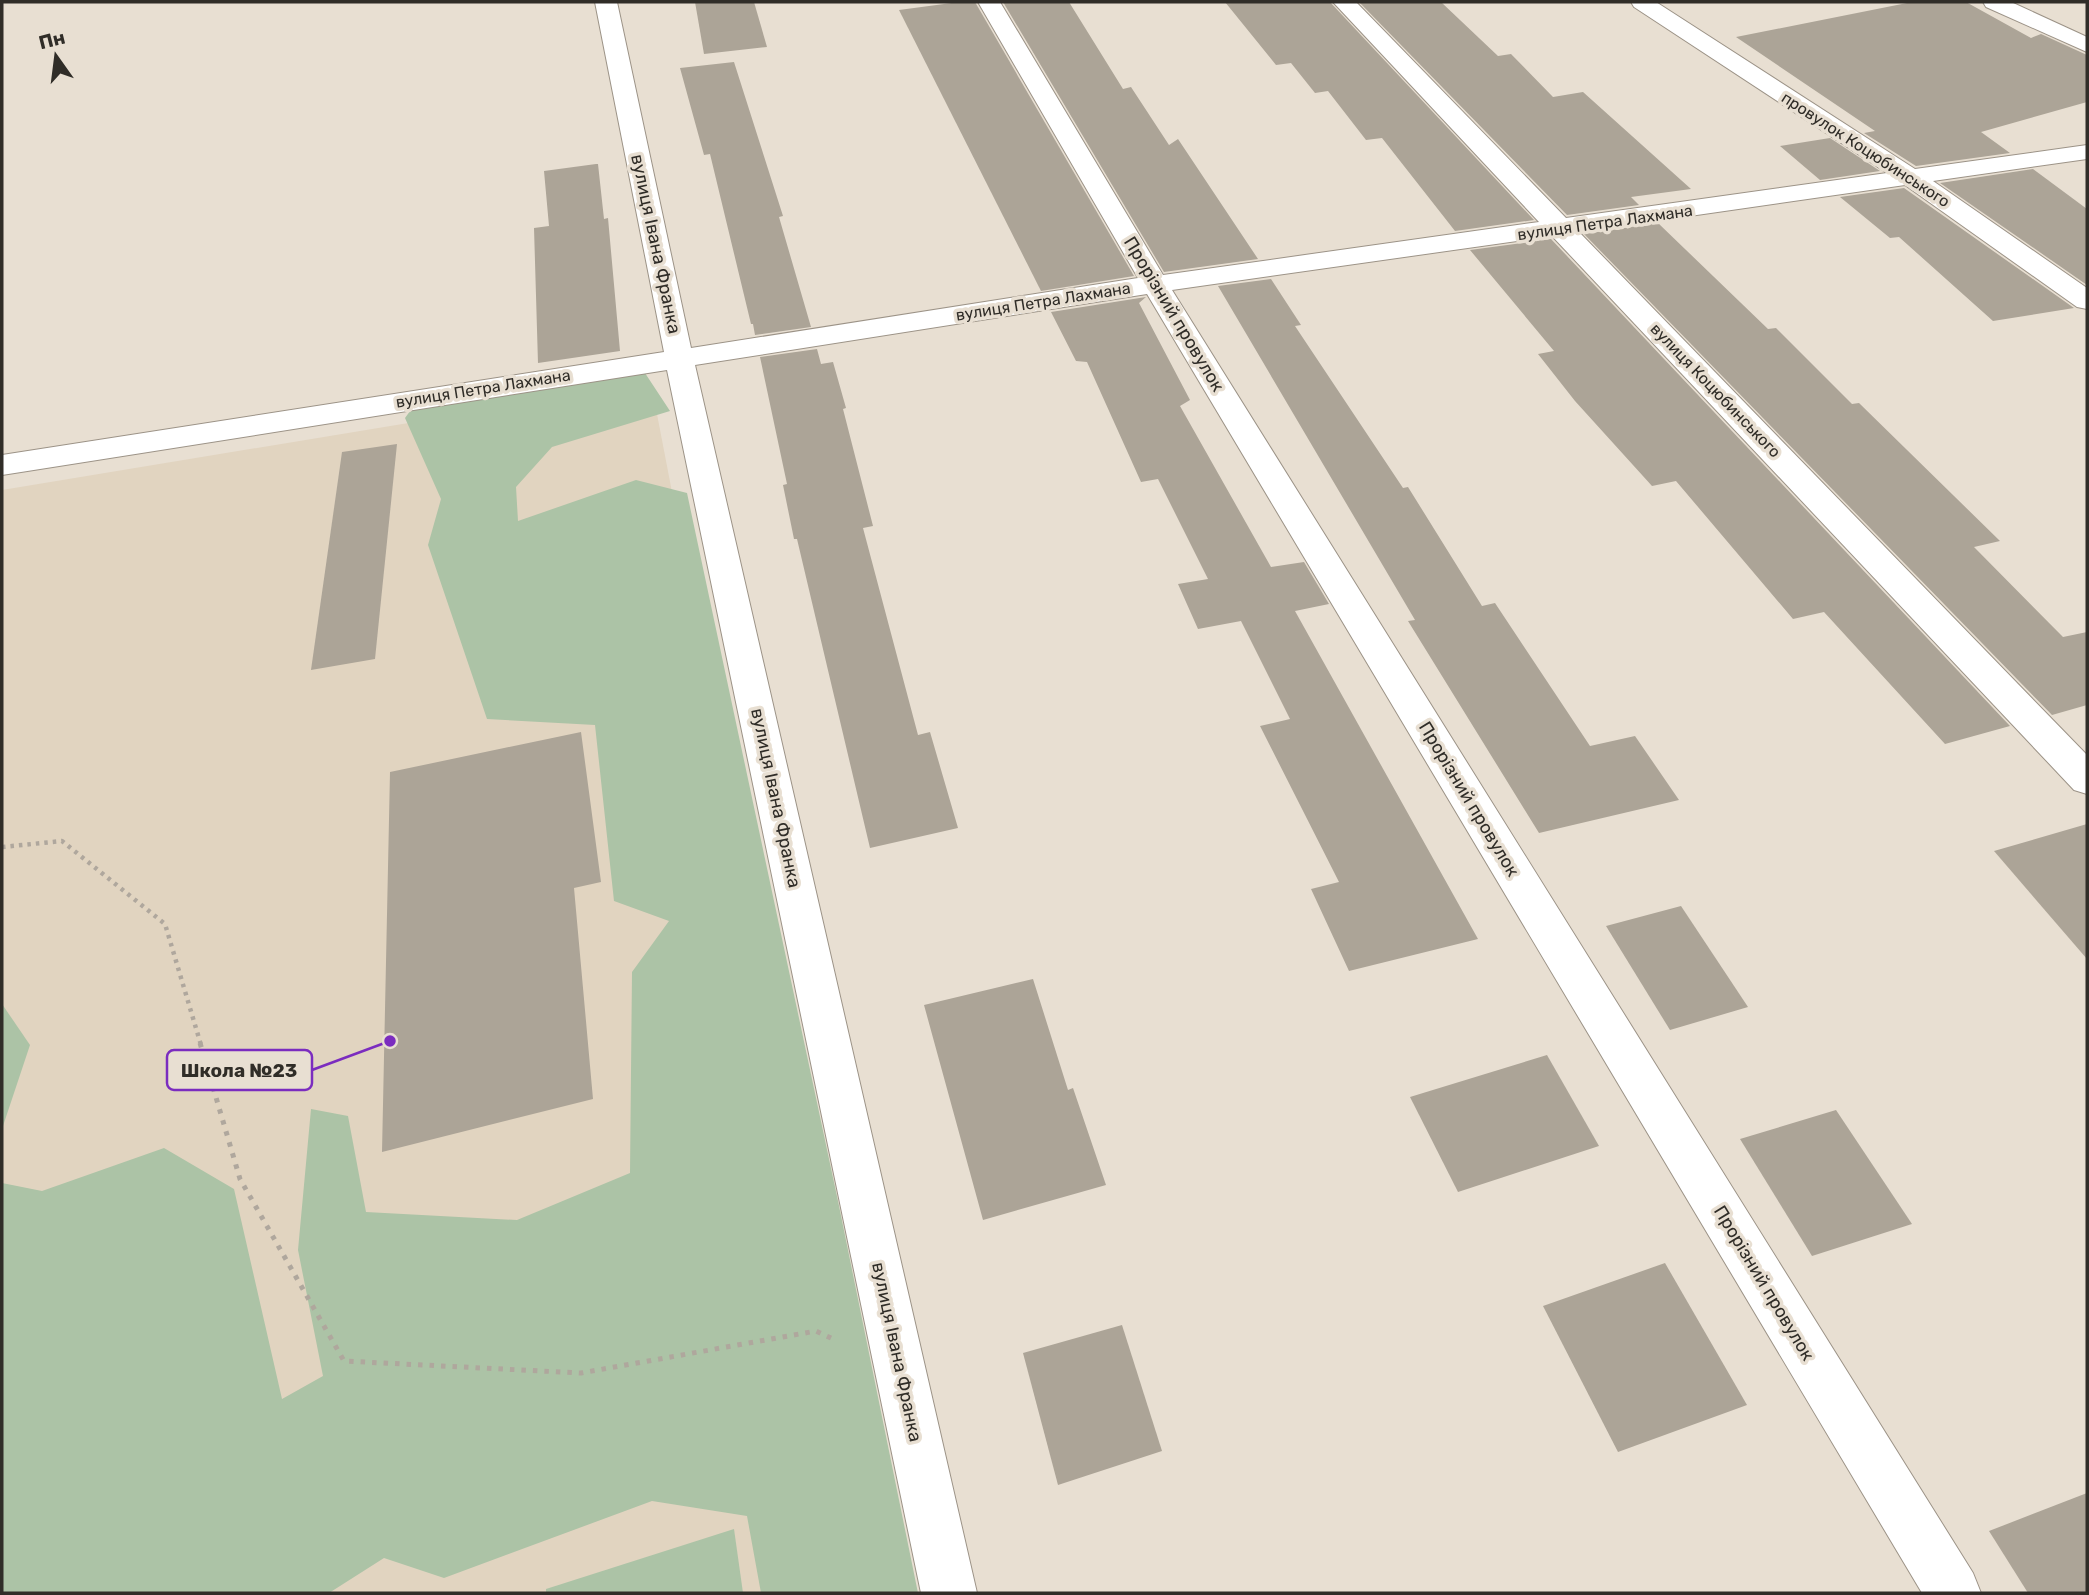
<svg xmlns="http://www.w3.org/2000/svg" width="2089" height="1595" font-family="Rubik,sans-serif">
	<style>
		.built { fill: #e1d4c0 }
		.green { fill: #acc3a6 }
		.building { fill: #aca497 }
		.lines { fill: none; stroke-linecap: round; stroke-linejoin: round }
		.minor-casing { stroke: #9c9387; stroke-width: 2 }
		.path-far1 { stroke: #afa79d; stroke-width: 4.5; stroke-dasharray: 3.5 5; stroke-linecap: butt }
		.path { stroke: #afa79d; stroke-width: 5; stroke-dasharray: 4.5 7; stroke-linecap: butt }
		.minor { fill: #fff; fill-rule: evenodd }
		.labels { text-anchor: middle; stroke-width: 7; stroke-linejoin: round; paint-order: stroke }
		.far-street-label { font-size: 16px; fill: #302d28; stroke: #e8dfd2 }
		.street-label { font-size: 18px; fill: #302d28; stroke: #e8dfd2 }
		.leader { fill: none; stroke: #7b2cbf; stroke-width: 2.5 }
		.callout-dot { fill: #7b2cbf; stroke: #e8dfd2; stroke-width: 2.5 }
		.callout { fill: #e8dfd2; stroke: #7b2cbf; stroke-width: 2.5 }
		.callout-label { font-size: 19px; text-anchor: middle; font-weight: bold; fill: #302d28 }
	</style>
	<rect width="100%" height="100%" fill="#e8dfd2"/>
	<!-- built -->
	<path class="built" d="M651,383L884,1593H2V490Z"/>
	<!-- green -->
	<g class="green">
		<path d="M643,370L670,411L552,447L516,487L518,521L636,480L687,493L838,1201L918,1593H761L747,1516L652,1501L444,1578L384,1558L329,1593H2V1183L42,1191L164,1148L234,1189L282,1399L323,1376L298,1250L311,1109L348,1116L366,1212L517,1220L630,1173L632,972L669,921L614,901L595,725L487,719L428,545L441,499L405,418L413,407Z"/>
		<path d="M2,1004L30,1045L2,1129Z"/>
		<path d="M734,1529L743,1593H546V1589Z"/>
	</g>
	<!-- building -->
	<g class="building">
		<path d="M695,2H754L767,47L704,54Z"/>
		<path d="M959,2H975L1134,276L1041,291L899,10Z"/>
		<path d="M1003,2H1069L1123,89L1131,87L1169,145L1178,139L1258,259L1164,272Z"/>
		<path d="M1225,2H1330L1534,220L1455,231L1382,138L1366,140L1328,91L1315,93L1291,63L1276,65Z"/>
		<path d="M1359,2H1441L1498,56L1511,54L1553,97L1583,92L1691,189L1631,197L1639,205L1567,215Z"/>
		<path d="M1912,2H1966L2031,38L2041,34L2087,55V102L1981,132L2010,153L1916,166L1864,133L1875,131L1736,37Z"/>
		<path d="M734,62L783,216L779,217L811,327L755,335L753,324H751L710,154L704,155L680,68Z"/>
		<path d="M1830,138L1880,171L1820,180L1780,146Z"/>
		<path d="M596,164H598L604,219L608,218L620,351L538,363L534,228L549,226L544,171Z"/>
		<path d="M2033,169L2087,209V285L1940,183Z"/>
		<path d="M1904,188L2074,308L1993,321L1899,237L1890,238L1840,197Z"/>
		<path d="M1658,223L1768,329L1776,328L1852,404L1859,403L2000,541L1974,547L2063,637L2087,632V705L2052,715L1584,234Z"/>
		<path d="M1551,239L2010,726L1945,744L1824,612L1793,619L1676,481L1652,486L1575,401L1538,354L1554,351L1470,250Z"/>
		<path d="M1271,279L1301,325L1295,326L1403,488L1408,487L1482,606L1495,603L1590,746L1635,736L1679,800L1539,833L1408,621L1415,620L1218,286Z"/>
		<path d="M1146,297L1139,303L1190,400L1180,406L1271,567L1304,562L1329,604L1295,611L1478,939L1349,971L1311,889L1339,882L1260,726L1290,719L1241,621L1198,629L1178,584L1208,579L1158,479L1141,482L1087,362L1076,361L1051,312Z"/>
		<path d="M817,349L821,364L833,362L846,408L843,409L873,526L863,528L918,735L930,732L958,828L870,848L797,539H794L783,485L787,484L760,357Z"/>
		<path d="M397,444L375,659L311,670L342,452Z"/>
		<path d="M581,732L601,882L574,888L593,1099L382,1152L390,772Z"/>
		<path d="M2087,824V959L1994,851Z"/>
		<path d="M1681,906L1748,1007L1670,1030L1606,926Z"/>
		<path d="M1033,979L1068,1090L1073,1088L1106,1185L983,1220L924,1005Z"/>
		<path d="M1547,1055L1599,1146L1458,1192L1410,1097Z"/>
		<path d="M1836,1110L1912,1224L1812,1256L1740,1139Z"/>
		<path d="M1665,1263L1747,1405L1618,1452L1543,1306Z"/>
		<path d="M1122,1325L1162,1451L1058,1485L1023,1353Z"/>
		<path d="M2087,1493V1593H2028L1989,1531Z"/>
	</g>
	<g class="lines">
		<defs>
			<g id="minor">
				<path d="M595,2H617L691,348L1138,278L978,2H1000L1163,275L1539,222L1333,2H1356L1566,218L1887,173L1634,7L1631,2H1656L1915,169L2087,145V159L1933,181L2087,288V309L2077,307L1905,185L1579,232L2087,755V794L2074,790L1552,236L1172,290L1973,1573L1981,1593H1922L1147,294L695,365L977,1593H921L667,370L2,475V455L664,352Z"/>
				<path d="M1983,2H2011L2087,37V52L1986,7Z"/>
			</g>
		</defs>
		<!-- minor casing -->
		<use href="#minor" class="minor-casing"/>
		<!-- path-far1 -->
		<path class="path-far1" d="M2,847L62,841L165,924L201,1045"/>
		<!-- path -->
		<path class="path" d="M200,1043L240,1179L344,1361L581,1373L816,1331L833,1339"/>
		<!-- minor -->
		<use href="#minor" class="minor"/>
	</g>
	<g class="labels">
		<!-- far-street labels -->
		<g class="far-street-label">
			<text transform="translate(1866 149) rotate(33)" y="6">провулок Коцюбинського</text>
			<text transform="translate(1605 222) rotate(-8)" y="6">вулиця Петра Лахмана</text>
			<text transform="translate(1043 301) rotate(-9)" y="6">вулиця Петра Лахмана</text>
			<text transform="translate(483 388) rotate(-9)" y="6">вулиця Петра Лахмана</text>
			<text transform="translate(1716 390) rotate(46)" y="6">вулиця Коцюбинського</text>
		</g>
		<!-- street labels -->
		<g class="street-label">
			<text transform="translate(656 244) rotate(78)" y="6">вулиця Івана Франка</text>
			<text transform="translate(1174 314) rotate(59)" y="6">Прорізний провулок</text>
			<text transform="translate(776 798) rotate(78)" y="6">вулиця Івана Франка</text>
			<text transform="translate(1469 799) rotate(59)" y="6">Прорізний провулок</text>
			<text transform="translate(1764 1283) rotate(59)" y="6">Прорізний провулок</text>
			<text transform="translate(897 1352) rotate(78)" y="6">вулиця Івана Франка</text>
		</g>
	</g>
	<!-- callouts -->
	<path class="leader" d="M390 1041L312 1070"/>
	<circle class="callout-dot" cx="390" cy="1041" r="7"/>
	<rect class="callout" x="167" y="1050" width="145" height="40" rx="7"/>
	<g class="callout-label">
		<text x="239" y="1077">Школа №23</text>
	</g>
	<!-- border -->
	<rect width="2089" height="1595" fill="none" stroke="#302d28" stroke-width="7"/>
	<!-- north arrow -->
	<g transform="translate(56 56) rotate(346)" stroke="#e8dfd2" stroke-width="5" paint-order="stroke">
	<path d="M0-5L12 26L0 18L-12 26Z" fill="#302d28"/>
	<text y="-10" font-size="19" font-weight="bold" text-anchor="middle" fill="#302d28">Пн</text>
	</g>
</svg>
